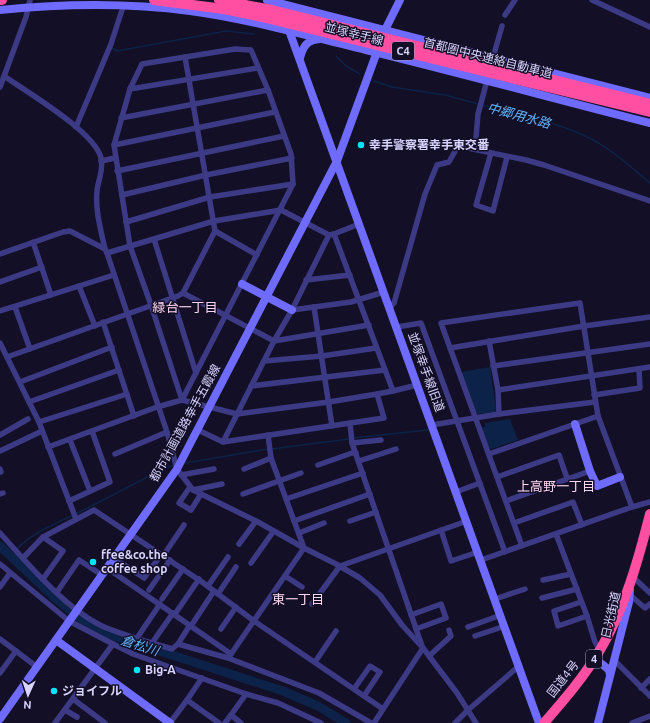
<svg xmlns="http://www.w3.org/2000/svg" width="650" height="723" font-family="Ubuntu,'Noto Sans JP',sans-serif">
	<style>
		.water { fill: #0c2248 }
		.lines { fill: none; stroke-linecap: round; stroke-linejoin: round }
		.stream { stroke: #0c2248; stroke-width: 1.5 }
		.river { stroke: #0c2248; stroke-width: 9 }
		.street { stroke: #3d3a85; stroke-width: 5.5 }
		.secondary { stroke: #6f6bff; stroke-width: 8 }
		.highway { stroke: #ff4fa3; stroke-width: 10 }
		.highway-bridge { stroke: #ff4fa3; stroke-width: 10 }
		.poi-dot { fill: #00e5ff; stroke: #130f26; stroke-width: 1.5 }
		.labels { text-anchor: middle; stroke-width: 3; stroke-linejoin: round; paint-order: stroke }
		.shield { fill: #130f26; stroke: #9e99be; stroke-width: 1 }
		.shield-label { font-size: 11px; font-weight: bold; fill: #d9d4ff }
		.street-label { font-size: 12px; fill: #d9d4ff; stroke: #130f26 }
		.poi-label { font-size: 12px; font-weight: bold; fill: #d9d4ff; stroke: #130f26; text-anchor: start }
		.water-label { font-size: 13px; font-style: italic; fill: #62b6ff; stroke: #130f26 }
		.neighbourhood-label { font-size: 13px; fill: #ffd6f0; stroke: #130f26 }
	</style>
	<rect width="100%" height="100%" fill="#130f26"/>
	<!-- water -->
	<g class="water">
		<path d="M490,367L496,409L494,413L479,414L476,413L461,372Z"/>
		<path d="M510,419L518,440L492,449L489,448L481,427H485V423Z"/>
	</g>
	<g class="lines">
		<!-- stream -->
		<g class="stream">
			<path d="M112,48L117,51L226,31L254,34"/>
			<path d="M336,56L346,66L360,74"/>
			<path d="M374,81L392,87L445,95L478,104"/>
			<path d="M482,105C519,115 559,122 593,140C614,151 632,168 650,183"/>
			<path d="M353,438L428,430"/>
			<path d="M271,449L349,439"/>
			<path d="M185,463L268,449"/>
			<path d="M76,514L165,468L175,465"/>
			<path d="M17,549C32,533 53,525 73,515"/>
			<path d="M11,556L14,552"/>
		</g>
		<!-- river -->
		<path class="river" d="M0,546L54,597L82,620L113,636L283,691L318,706L346,723"/>
		<!-- street -->
		<g class="street">
			<path d="M592,0L650,27"/>
			<path d="M505,15L515,0"/>
			<path d="M235,49L251,50L268,90L291,154L293,184L182,400L151,305L130,246L114,145L130,89L142,64Z"/>
			<path d="M492,61L502,26"/>
			<path d="M4,76C27,92 95,132 101,158C104,170 98,180 97,191C95,210 101,231 105,249L107,253L167,432L177,469L193,490L258,522L304,548L336,564L360,578L380,595L402,625L423,648L457,693L476,723"/>
			<path d="M0,87L26,17L30,0"/>
			<path d="M130,89L258,68"/>
			<path d="M121,118L268,90"/>
			<path d="M76,127L111,44L123,7"/>
			<path d="M114,145L275,112"/>
			<path d="M475,149L478,114L488,77"/>
			<path d="M491,153L476,205L493,211L507,157"/>
			<path d="M101,161L115,158"/>
			<path d="M117,171L284,136"/>
			<path d="M122,195L206,175L292,158"/>
			<path d="M126,222L210,197L293,184"/>
			<path d="M215,231L257,255"/>
			<path d="M154,239L196,373"/>
			<path d="M33,242L51,295"/>
			<path d="M107,253L214,221L281,210L329,235L334,234L359,224"/>
			<path d="M0,254L63,232L70,231L105,249"/>
			<path d="M306,280L350,275"/>
			<path d="M0,282L42,267"/>
			<path d="M79,286L95,326"/>
			<path d="M183,293L274,341L369,325"/>
			<path d="M15,307L30,349"/>
			<path d="M314,307L332,426"/>
			<path d="M390,307L394,303L425,194L437,165L449,162L458,146L526,160L544,165L650,201"/>
			<path d="M292,310L351,302L384,292"/>
			<path d="M0,311L114,275"/>
			<path d="M103,322L134,416"/>
			<path d="M397,327L421,323L505,552"/>
			<path d="M489,341L498,390L499,414"/>
			<path d="M0,343L39,422L76,519"/>
			<path d="M450,348L584,326L650,317"/>
			<path d="M7,357L178,296L183,293L215,231L185,57"/>
			<path d="M264,361L322,356L376,348"/>
			<path d="M493,366L650,344"/>
			<path d="M20,382L112,347"/>
			<path d="M251,386L385,370"/>
			<path d="M498,390L650,367"/>
			<path d="M393,391L417,385"/>
			<path d="M594,395L640,388L639,369"/>
			<path d="M29,402L119,370"/>
			<path d="M39,422L127,394"/>
			<path d="M350,423L352,443L422,646"/>
			<path d="M432,425L499,414L595,402"/>
			<path d="M198,430L223,442L384,418L377,394L393,391L334,234"/>
			<path d="M0,435L28,419"/>
			<path d="M268,435L271,458L304,548"/>
			<path d="M70,440L90,491"/>
			<path d="M223,442L274,341L292,310L329,235"/>
			<path d="M352,443L381,440"/>
			<path d="M48,447L157,407L182,400L237,414L329,402L377,394"/>
			<path d="M0,451L42,431"/>
			<path d="M115,454L167,432"/>
			<path d="M489,454L598,416"/>
			<path d="M359,461L396,449"/>
			<path d="M318,465L352,453H356"/>
			<path d="M0,469L1,472H0"/>
			<path d="M244,469L271,458"/>
			<path d="M181,475L214,469"/>
			<path d="M497,477L559,455L567,478"/>
			<path d="M190,487L179,503L191,510L201,494"/>
			<path d="M193,490L222,484"/>
			<path d="M456,492L480,483"/>
			<path d="M0,494L3,493"/>
			<path d="M243,494L301,473"/>
			<path d="M286,499L363,473"/>
			<path d="M69,501L110,482L92,431"/>
			<path d="M506,501L590,471"/>
			<path d="M294,521L370,494"/>
			<path d="M350,521L376,512"/>
			<path d="M514,523L573,502L582,525"/>
			<path d="M441,530L451,561L478,552"/>
			<path d="M0,533C27,563 66,609 102,626C125,636 149,642 172,649L178,644L190,625"/>
			<path d="M299,533L324,523"/>
			<path d="M556,534L587,616L595,642L600,651"/>
			<path d="M43,537L63,551L43,579"/>
			<path d="M239,544L256,521"/>
			<path d="M522,546L441,323L580,303L598,416L632,507"/>
			<path d="M163,556L184,525"/>
			<path d="M23,558L43,537L94,510L202,582L254,621L383,709"/>
			<path d="M114,558L144,578L161,555"/>
			<path d="M481,560L632,507L650,502"/>
			<path d="M251,563L273,532"/>
			<path d="M0,564L69,621L113,644L133,654L246,694L278,703L321,723"/>
			<path d="M107,568L231,654"/>
			<path d="M285,576L302,587"/>
			<path d="M633,577L650,593"/>
			<path d="M543,580L571,574"/>
			<path d="M208,586L228,557"/>
			<path d="M0,587L10,573"/>
			<path d="M149,590L170,560"/>
			<path d="M57,592L79,560L102,575"/>
			<path d="M218,594L236,567"/>
			<path d="M630,595L645,608L650,604"/>
			<path d="M542,598L577,589"/>
			<path d="M162,599L183,569"/>
			<path d="M495,599L525,589"/>
			<path d="M581,602L554,611L558,626L587,616"/>
			<path d="M312,604L340,566L467,521"/>
			<path d="M175,614L199,579"/>
			<path d="M411,615L441,604L446,618L416,629"/>
			<path d="M193,623L214,591"/>
			<path d="M468,627L501,615"/>
			<path d="M221,629L236,607"/>
			<path d="M475,636L505,626"/>
			<path d="M137,638L160,604"/>
			<path d="M0,639L37,667"/>
			<path d="M152,643L173,613"/>
			<path d="M178,644L228,658L319,693L371,723"/>
			<path d="M429,656L451,636L449,630"/>
			<path d="M229,657L304,548"/>
			<path d="M614,660L650,696"/>
			<path d="M315,662L336,631"/>
			<path d="M0,673L16,651"/>
			<path d="M202,678L187,700L219,723"/>
			<path d="M641,688L650,679"/>
			<path d="M354,689L370,666L380,672L364,696"/>
			<path d="M73,699L105,723"/>
			<path d="M65,710L77,717"/>
			<path d="M231,715L246,694"/>
			<path d="M55,723L113,644"/>
			<path d="M170,723L187,700"/>
			<path d="M225,723L231,715L241,723"/>
			<path d="M374,723L423,648"/>
			<path d="M455,723L468,710L519,666"/>
			<path d="M632,723L650,716"/>
		</g>
		<!-- secondary -->
		<g class="secondary">
			<path d="M267,0L650,98"/>
			<path d="M278,0L539,723"/>
			<path d="M0,10C60,4 130,3 190,11C250,19 307,36 366,50C461,73 555,99 650,123"/>
			<path d="M300,58C303,46 307,40 320,39"/>
			<path d="M242,284L292,310"/>
			<path d="M575,424L590,471L597,486L620,477"/>
			<path d="M56,640L170,723"/>
			<path d="M591,664H602L609,670L610,675"/>
			<path d="M0,719L177,469L337,161L385,30L400,0"/>
			<path d="M598,723L629,602L630,590"/>
		</g>
		<!-- highway -->
		<g class="highway">
			<path d="M0,0H2"/>
			<path d="M544,723C564,700 584,677 600,650C625,608 638,561 650,514"/>
		</g>
		<!-- highway-bridge -->
		<g class="highway-bridge">
			<path d="M154,0L224,9L262,17L650,112"/>
			<path d="M219,0L272,10L650,104"/>
		</g>
	</g>
	<!-- markers -->
	<g class="poi-dot">
		<circle cx="361" cy="145" r="4"/>
		<circle cx="93" cy="562" r="4"/>
		<circle cx="137" cy="670" r="4"/>
		<circle cx="54" cy="691" r="4"/>
	</g>
	<g class="labels">
		<!-- shield labels -->
		<g class="shield">
			<rect x="392" y="42" width="22" height="18" rx="3"/>
			<rect x="586" y="650" width="16" height="18" rx="3"/>
		</g>
		<g class="shield-label">
			<text x="403" y="55">C4</text>
			<text x="594" y="663">4</text>
		</g>
		<!-- street labels -->
		<g class="street-label">
			<text transform="translate(354 34) rotate(14)" y="4">並塚幸手線</text>
			<text transform="translate(488 58) rotate(14)" y="4">首都圏中央連絡自動車道</text>
			<text transform="translate(426 372) rotate(70)" y="4">並塚幸手線旧道</text>
			<text transform="translate(185 423) rotate(-61)" y="4">都市計画道路幸手五霞線</text>
			<text transform="translate(611 615) rotate(-77)" y="4">日光街道</text>
			<text transform="translate(563 679) rotate(-52)" y="4">国道4号</text>
		</g>
		<!-- poi labels -->
		<g class="poi-label">
			<text x="369" y="149">幸手警察署幸手東交番</text>
			<text x="101" y="559">ffee&amp;co.the<tspan x="101" dy="14">coffee shop</tspan></text>
			<text x="145" y="674">Big-A</text>
			<text x="62" y="695">ジョイフル</text>
		</g>
		<!-- water labels -->
		<g class="water-label">
			<text transform="translate(519 115) rotate(15)" y="5">中郷用水路</text>
			<text transform="translate(140 645) rotate(18)" y="5">倉松川</text>
		</g>
		<!-- neighbourhood labels -->
		<g class="neighbourhood-label">
			<text x="185" y="312">緑台一丁目</text>
			<text x="556" y="491">上高野一丁目</text>
			<text x="298" y="604">東一丁目</text>
		</g>
	</g>
	<!-- north arrow -->
	<g transform="translate(28 695) rotate(183)" stroke="#130f26" stroke-width="3" paint-order="stroke">
	<path d="M0-3L7 15L0 10L-7 15Z" fill="#d9d4ff"/>
	<text y="-6" font-size="11" font-weight="bold" text-anchor="middle" fill="#d9d4ff">N</text>
	</g>
</svg>
